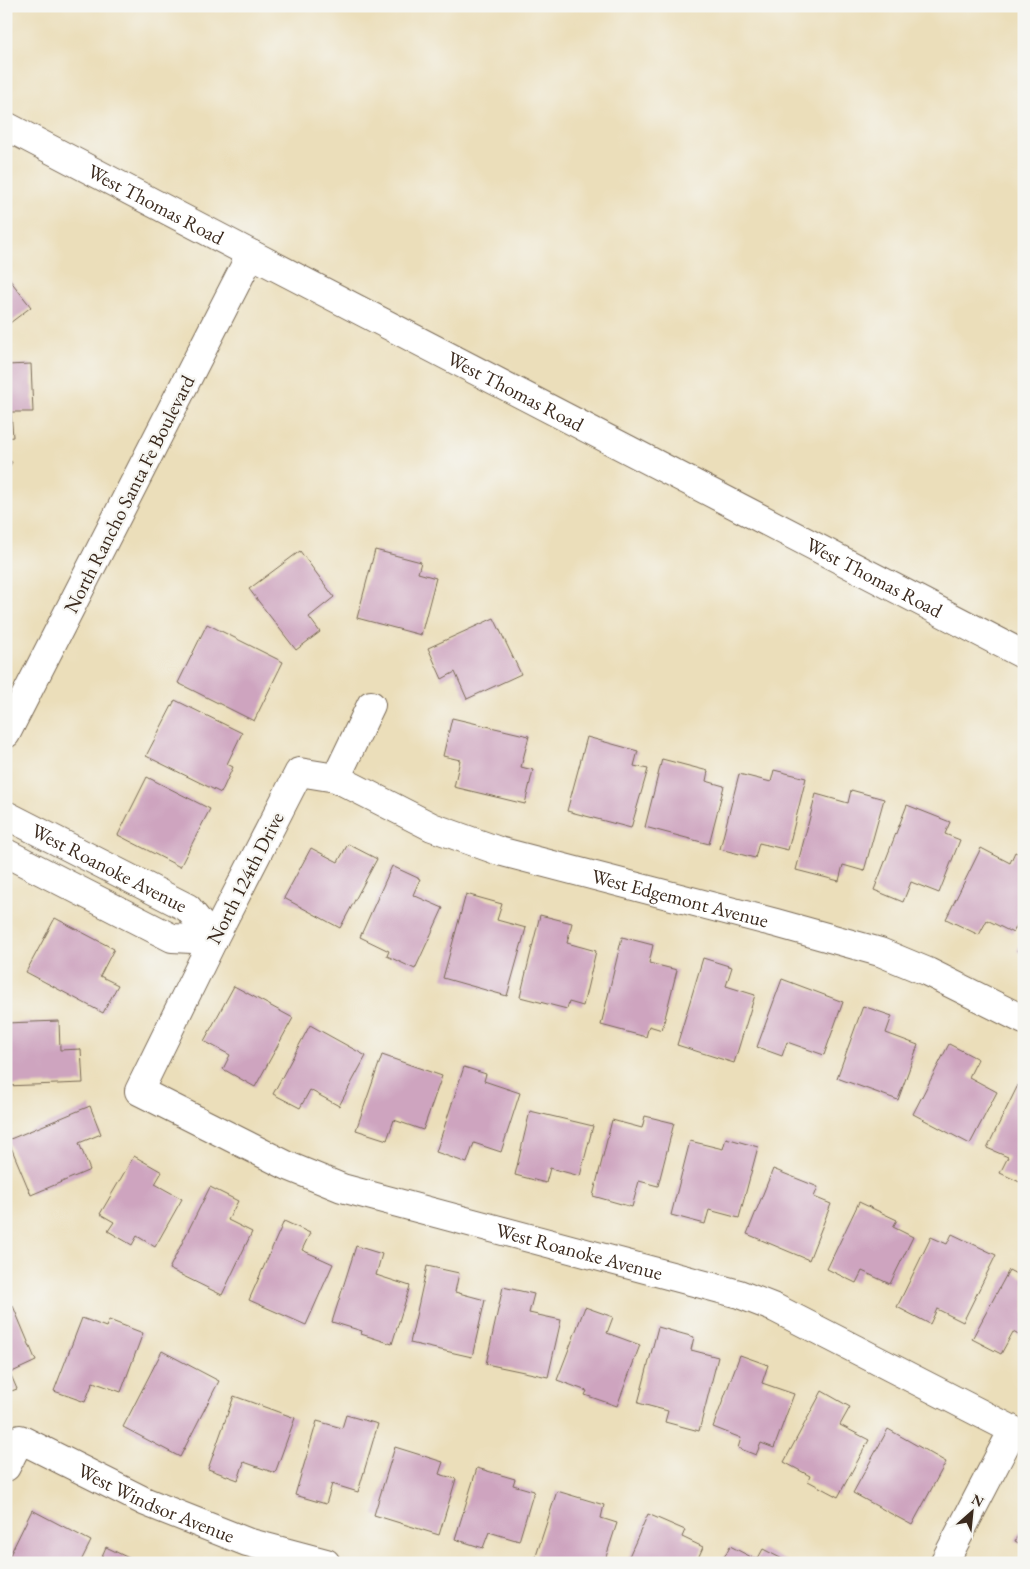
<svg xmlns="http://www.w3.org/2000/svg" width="1030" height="1569" font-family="'EB Garamond',serif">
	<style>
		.building { fill: #cea4bf }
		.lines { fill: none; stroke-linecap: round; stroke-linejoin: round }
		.minor-casing { stroke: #796955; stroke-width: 30 }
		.tertiary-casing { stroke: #796955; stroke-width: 30 }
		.minor { stroke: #fff; stroke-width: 28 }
		.tertiary { stroke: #fff; stroke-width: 28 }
		.labels { text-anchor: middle; stroke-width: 4.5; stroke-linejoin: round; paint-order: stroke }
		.street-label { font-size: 20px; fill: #3b2a1e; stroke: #f6f6f2 }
	</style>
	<rect width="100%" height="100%" fill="#f6f6f2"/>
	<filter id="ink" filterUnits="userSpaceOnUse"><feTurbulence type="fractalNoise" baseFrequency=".02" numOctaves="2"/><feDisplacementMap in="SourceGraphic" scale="10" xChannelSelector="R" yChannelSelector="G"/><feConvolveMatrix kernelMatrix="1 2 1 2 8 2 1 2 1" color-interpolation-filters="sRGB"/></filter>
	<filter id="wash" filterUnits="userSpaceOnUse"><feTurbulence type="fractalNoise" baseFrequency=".0096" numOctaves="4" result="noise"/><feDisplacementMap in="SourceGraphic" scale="20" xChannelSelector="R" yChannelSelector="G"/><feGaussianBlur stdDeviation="1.12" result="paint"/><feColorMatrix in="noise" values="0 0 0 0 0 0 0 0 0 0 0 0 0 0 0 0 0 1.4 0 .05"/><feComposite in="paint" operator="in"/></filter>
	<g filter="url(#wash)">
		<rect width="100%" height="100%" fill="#ebdeba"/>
		<g id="blocks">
			<!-- building -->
			<g class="building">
				<path d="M6,275L31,307L6,326Z"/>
				<path d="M31,364L33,412H11L13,437L6,438V365Z"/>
				<path d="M6,459L12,462L6,473Z"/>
				<path d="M375,550L421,562L418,573L436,578L421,635L357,618Z"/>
				<path d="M300,551L334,597L309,617L320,632L296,650L249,589Z"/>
				<path d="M494,618L521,674L467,699L455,672L442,679L428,648Z"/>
				<path d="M207,624L283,662L254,721L178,683Z"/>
				<path d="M175,700L242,733L227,764L233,767L221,793L146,756Z"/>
				<path d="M452,718L529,736L521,767L533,770L525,804L454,787L460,760L443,756Z"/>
				<path d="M587,737L638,751L634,766L648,769L631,828L567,811Z"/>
				<path d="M662,759L708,771L706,781L724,786L709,844L645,827Z"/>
				<path d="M774,770L806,778L788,850L759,843L755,858L720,849L739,774L771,782Z"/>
				<path d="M147,777L210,809L180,867L118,835Z"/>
				<path d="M851,790L884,799L864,871L843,865L839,881L796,870L816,794L848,803Z"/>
				<path d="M907,805L950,822L945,834L960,840L939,893L911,882L903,902L874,890Z"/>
				<path d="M348,844L377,859L340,928L284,898L311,848L338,862Z"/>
				<path d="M981,848L1010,863L1015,852L1024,856V911L1013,933L987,920L979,935L946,919Z"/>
				<path d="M392,866L420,879L413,895L443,908L415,969L387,956L389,951L360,937Z"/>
				<path d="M466,894L502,904L497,920L526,928L507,996L443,978Z"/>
				<path d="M540,915L572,923L567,943L596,951L583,1006L569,1002L567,1009L520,997Z"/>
				<path d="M55,918L114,949L100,976L118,985L103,1013L26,972Z"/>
				<path d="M622,937L653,945L649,963L677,970L662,1030L649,1026L646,1037L601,1025Z"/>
				<path d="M1024,938V954L1017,951Z"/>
				<path d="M703,958L732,967L726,986L755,995L734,1063L677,1045Z"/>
				<path d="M782,979L843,1002L824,1055L787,1042L782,1056L757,1047Z"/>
				<path d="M234,986L293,1018L255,1087L223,1069L230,1055L204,1041Z"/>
				<path d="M863,1006L892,1016L886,1033L918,1045L898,1100L837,1078Z"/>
				<path d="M59,1021L60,1050L81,1049L83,1083L6,1086V1023Z"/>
				<path d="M310,1025L366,1056L339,1106L310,1090L300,1108L273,1094Z"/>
				<path d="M949,1044L978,1059L969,1077L997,1092L970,1144L913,1114Z"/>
				<path d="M382,1055L442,1076L423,1130L394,1120L387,1140L356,1130Z"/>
				<path d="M464,1067L486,1074L484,1081L520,1093L501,1152L474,1143L467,1163L436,1152Z"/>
				<path d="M1020,1081L1024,1083V1184L1000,1173L1008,1157L987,1148Z"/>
				<path d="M90,1106L101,1134L79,1143L90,1170L31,1195L8,1140Z"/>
				<path d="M530,1111L593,1126L580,1176L550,1168L546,1183L515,1175Z"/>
				<path d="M645,1116L674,1123L658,1186L639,1181L632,1207L593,1196L612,1120L642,1128Z"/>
				<path d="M726,1138L758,1147L739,1218L709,1210L705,1224L671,1215L690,1141L723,1149Z"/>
				<path d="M134,1156L162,1172L155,1184L182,1199L155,1247L137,1236L132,1245L108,1231L114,1222L100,1214Z"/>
				<path d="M773,1169L818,1187L814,1197L831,1204L809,1260L747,1234Z"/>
				<path d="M210,1187L238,1201L228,1220L252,1232L222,1295L169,1269Z"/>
				<path d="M859,1202L897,1220L893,1227L913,1237L890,1284L862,1271L856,1283L827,1269Z"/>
				<path d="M284,1221L310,1233L302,1250L333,1264L306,1325L249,1300Z"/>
				<path d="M952,1234L996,1255L963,1322L937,1309L930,1324L897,1307L931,1237L947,1244Z"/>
				<path d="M356,1246L382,1254L376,1275L410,1286L392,1344L361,1334L362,1331L332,1322Z"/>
				<path d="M427,1266L459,1273L455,1292L485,1300L472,1357L410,1343Z"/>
				<path d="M1009,1270L1024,1278V1338L1013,1332L1001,1354L972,1339Z"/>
				<path d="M503,1287L534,1294L529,1313L561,1320L548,1377L486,1364Z"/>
				<path d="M13,1306L36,1361L10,1373L17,1389L6,1393V1309Z"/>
				<path d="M585,1307L613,1317L607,1333L640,1345L617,1406L585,1395L587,1391L557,1380Z"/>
				<path d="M82,1318L106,1327L109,1320L143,1333L121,1392L93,1382L85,1402L54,1391Z"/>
				<path d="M658,1327L694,1337L691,1350L718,1357L699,1431L665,1422L668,1411L638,1403Z"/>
				<path d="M162,1351L219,1381L180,1457L123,1427Z"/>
				<path d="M740,1355L768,1365L762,1383L794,1394L774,1448L761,1443L756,1455L738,1448L741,1438L713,1427Z"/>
				<path d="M822,1391L850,1407L840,1425L869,1440L838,1497L808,1481L810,1476L784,1462Z"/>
				<path d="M234,1396L295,1418L275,1473L244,1462L238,1480L208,1469Z"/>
				<path d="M346,1415L378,1424L358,1492L332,1484L326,1504L295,1495L317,1421L342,1428Z"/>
				<path d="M888,1429L946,1462L912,1525L853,1493Z"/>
				<path d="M395,1447L443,1462L439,1474L456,1479L439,1535L374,1515Z"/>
				<path d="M477,1468L515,1479L513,1485L534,1491L519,1541L489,1532L483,1548L455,1539Z"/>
				<path d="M557,1491L604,1505L601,1518L617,1523L604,1563H548L535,1559Z"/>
				<path d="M32,1510L91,1541L80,1563H6Z"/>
				<path d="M648,1514L685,1530L682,1537L703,1547L696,1563H626Z"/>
				<path d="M1024,1524V1546L1015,1541Z"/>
				<path d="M730,1546L757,1560L763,1549L790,1563H721Z"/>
				<path d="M106,1547L139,1563H99Z"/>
			</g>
		</g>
	</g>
	<g filter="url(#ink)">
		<use href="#blocks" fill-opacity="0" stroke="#796955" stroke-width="1"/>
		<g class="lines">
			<defs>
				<g id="minor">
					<path id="s1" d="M251,254L1024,655"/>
					<path id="s2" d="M371,705L336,778L299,772L213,940L139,1091L288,1166L342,1188L739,1294L775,1308L1013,1430L944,1563"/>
					<path id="s3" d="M336,778L432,827L499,851L776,923L880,952L928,972L1024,1020"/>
					<path id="s4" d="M6,815L188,908L213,940"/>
					<path d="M6,853L172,938L213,940"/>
					<path id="s5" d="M6,1467L20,1439L146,1502L247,1542L326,1563"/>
				</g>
				<g id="tertiary">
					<path id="s6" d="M6,126L251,254L6,734"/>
				</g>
			</defs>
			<!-- minor casing -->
			<use href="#minor" class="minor-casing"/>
			<!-- tertiary casing -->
			<use href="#tertiary" class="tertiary-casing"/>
			<!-- minor -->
			<use href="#minor" class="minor"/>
			<!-- tertiary -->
			<use href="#tertiary" class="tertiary"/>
		</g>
	</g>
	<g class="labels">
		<!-- street labels -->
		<g class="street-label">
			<text dy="7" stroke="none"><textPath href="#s6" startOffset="169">West Thomas Road</textPath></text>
			<text dy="7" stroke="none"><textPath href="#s1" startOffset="298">West Thomas Road</textPath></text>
			<text transform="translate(129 494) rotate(-63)" y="7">North Rancho Santa Fe Boulevard</text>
			<text dy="7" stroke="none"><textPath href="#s1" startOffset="702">West Thomas Road</textPath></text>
			<text dy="7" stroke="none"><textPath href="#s4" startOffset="116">West Roanoke Avenue</textPath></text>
			<text transform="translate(245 878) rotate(-63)" y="7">North 124th Drive</text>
			<text dy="7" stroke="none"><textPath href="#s3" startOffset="366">West Edgemont Avenue</textPath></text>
			<text dy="7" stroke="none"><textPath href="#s2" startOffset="946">West Roanoke Avenue</textPath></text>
			<text dy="7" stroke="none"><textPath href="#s5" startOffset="182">West Windsor Avenue</textPath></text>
		</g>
	</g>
	<!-- margin -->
	<rect width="1030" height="1569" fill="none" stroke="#f6f6f2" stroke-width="25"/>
	<!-- north arrow -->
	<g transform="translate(972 1512) rotate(27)" stroke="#f6f6f2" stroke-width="4" paint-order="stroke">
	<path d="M0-4L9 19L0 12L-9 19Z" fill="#3b2a1e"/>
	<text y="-8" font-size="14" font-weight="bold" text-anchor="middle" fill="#3b2a1e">N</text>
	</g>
</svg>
